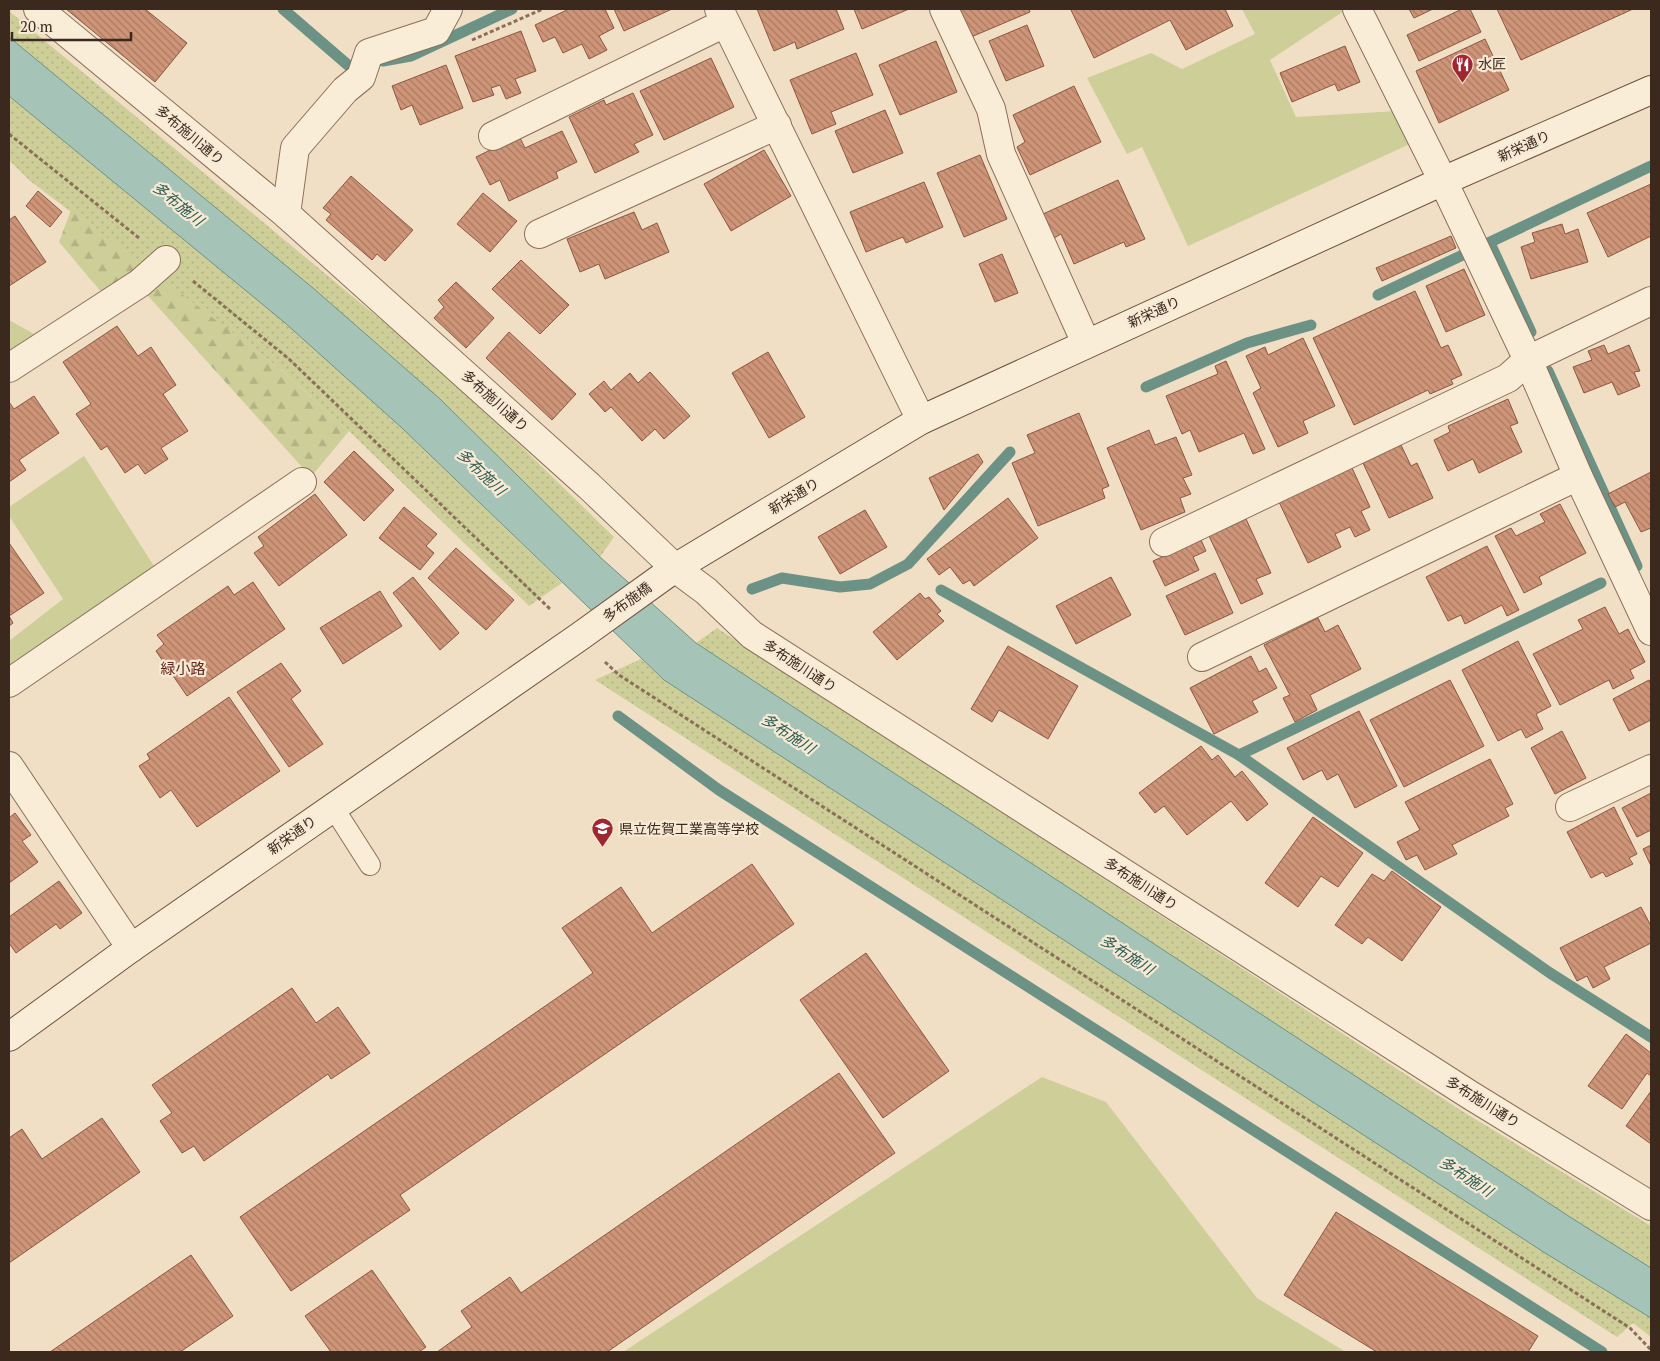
<svg xmlns="http://www.w3.org/2000/svg" width="1660" height="1361" font-family="'PT Serif','Noto Sans JP',serif">
	<style>
		.grass { fill: url(#grass-dots) }
		.forest { fill: url(#forest-firs) }
		.garden { fill: #cecf98 }
		.water { fill: #a6c3b8; stroke: #6c9285 }
		.lines { fill: none; stroke-linecap: round; stroke-linejoin: round }
		.stream { stroke: #6c9285; stroke-width: 11 }
		.building { fill: url(#building-back-hatch); stroke: #8c563f }
		.lane-casing { stroke: #8c6f5a; stroke-width: 22 }
		.street-casing { stroke: #8c6f5a; stroke-width: 30 }
		.secondary-casing { stroke: #6d513d; stroke-width: 30 }
		.path { stroke: #8c6f5a; stroke-width: 3; stroke-dasharray: 4 2.5; stroke-linecap: butt }
		.lane { stroke: #faedd8; stroke-width: 20 }
		.street { stroke: #faedd8; stroke-width: 28 }
		.secondary { stroke: #faedd8; stroke-width: 28 }
		.labels { text-anchor: middle; stroke-width: 4.5; stroke-linejoin: round; paint-order: stroke }
		.poi-label { font-size: 14px; fill: #3b291e; stroke: #f7ead4; text-anchor: start }
		.street-label { font-size: 14px; fill: #3b291e; stroke: #f7ead4 }
		.water-label { font-size: 15px; font-style: italic; fill: #2d5b54; stroke: #f7ead4 }
		.neighbourhood-label { font-size: 15px; fill: #69251c; stroke: #f7ead4 }
	</style>
	<defs>
		<pattern id="grass-dots" width="8" height="8" patternUnits="userSpaceOnUse" patternTransform="scale(1.25)"><rect width="8" height="8" fill="#cecf98"/><path d="M2 2h.1M6 6h.1" fill="none" stroke="#b2b283" stroke-width="1.8" stroke-linecap="round"/></pattern>
		<pattern id="forest-firs" width="22" height="20" patternUnits="userSpaceOnUse" patternTransform="scale(1.25)"><rect width="22" height="20" fill="#cecf98"/><path d="M5 1l3.5 6h-7zM16 11l3.5 6h-7z" fill="#b2b283"/></pattern>
		<pattern id="building-back-hatch" width="6" height="6" patternUnits="userSpaceOnUse" patternTransform="scale(1.25)"><rect width="6" height="6" fill="#cf9579"/><path d="M-1 5l2 2M0 0l6 6M5-1l2 2" fill="none" stroke="#a97a63"/></pattern>
	</defs>
	<rect width="100%" height="100%" fill="#f0dfc4"/>
	<!-- grass -->
	<g class="grass">
		<path d="M9,11L452,379L614,537L600,557L439,398L313,288L9,37Z"/>
		<path d="M9,96L284,322L402,428L562,583L529,606L349,431L279,368L30,181L9,160Z"/>
		<path d="M717,628L1462,1111L1651,1226V1268L1570,1217L696,643Z"/>
		<path d="M641,659L664,680L1545,1253L1651,1318V1337L1633,1323L1617,1337L595,680Z"/>
	</g>
	<!-- forest -->
	<path class="forest" d="M71,210L279,368L349,431L311,477L131,277L103,294L59,242Z"/>
	<!-- garden -->
	<g class="garden">
		<path d="M1242,9H1347L1270,60L1296,117L1397,111L1412,143L1188,246L1142,147L1127,154L1087,78L1151,53L1182,69L1255,34Z"/>
		<path d="M9,320L34,334L9,351Z"/>
		<path d="M84,456L159,574L9,678V641L63,599L9,516V507Z"/>
		<path d="M1042,1077L1106,1102L1257,1298L1346,1352H623Z"/>
	</g>
	<!-- water -->
	<path class="water" d="M9,37L313,288L439,398L600,557L696,643L1570,1217L1651,1268V1318L1545,1253L664,680L402,428L284,322L9,96Z"/>
	<g class="lines">
		<!-- stream -->
		<g class="stream">
			<path d="M283,9L349,66L365,64"/>
			<path d="M383,61L411,56L512,9"/>
			<path d="M1490,243L1531,332"/>
			<path d="M1378,295L1651,166"/>
			<path d="M1548,371L1637,566"/>
			<path d="M1146,387L1247,343L1311,325"/>
			<path d="M752,589L782,578L840,587L870,584L908,564L1010,452"/>
			<path d="M941,590L1239,755L1550,973L1651,1037"/>
			<path d="M618,716L719,790L1602,1352"/>
			<path d="M1239,755L1601,583"/>
		</g>
	</g>
	<!-- building -->
	<g class="building">
		<path d="M66,9H145L187,43L155,82Z"/>
		<path d="M569,9H605L614,28L599,36L607,50L589,59L582,44L563,53L555,37L543,42L535,25Z"/>
		<path d="M614,9H672L624,31Z"/>
		<path d="M757,9H836L844,29L797,49L795,42L774,51Z"/>
		<path d="M854,9H909L862,29Z"/>
		<path d="M959,9H1029L1030,12L971,37Z"/>
		<path d="M1073,9H1225L1233,26L1186,50L1170,20L1094,58L1071,10Z"/>
		<path d="M1409,9H1433L1414,18Z"/>
		<path d="M1462,9H1470L1481,32L1419,61L1407,35Z"/>
		<path d="M1497,9H1633L1521,60Z"/>
		<path d="M1027,25L1044,66L1006,81L989,41Z"/>
		<path d="M521,31L536,71L515,79L521,93L506,99L500,85L491,88L494,95L473,102L455,56Z"/>
		<path d="M1485,39L1509,90L1439,123L1416,71Z"/>
		<path d="M936,41L957,92L900,115L879,65Z"/>
		<path d="M1345,46L1360,82L1338,91L1335,84L1292,102L1280,73Z"/>
		<path d="M856,53L873,95L831,112L836,124L812,134L790,80Z"/>
		<path d="M711,58L734,107L664,140L640,91Z"/>
		<path d="M446,65L463,108L420,125L412,105L401,110L392,86Z"/>
		<path d="M1074,86L1101,142L1030,175L1017,147L1025,142L1013,115Z"/>
		<path d="M633,93L653,135L634,144L639,152L595,173L569,117L604,100L606,105Z"/>
		<path d="M885,110L903,153L853,173L835,131Z"/>
		<path d="M562,131L577,162L556,172L558,178L509,201L500,180L490,185L476,157L519,136L525,148Z"/>
		<path d="M764,150L791,196L731,231L704,184Z"/>
		<path d="M980,155L1007,219L964,237L937,173Z"/>
		<path d="M351,176L413,230L385,261L377,254L372,260L326,220L331,214L323,208Z"/>
		<path d="M1118,180L1145,239L1126,247L1124,242L1074,264L1061,234L1054,238L1043,214Z"/>
		<path d="M924,182L943,227L906,243L903,237L866,252L850,212Z"/>
		<path d="M1651,184V236L1608,257L1587,213Z"/>
		<path d="M38,191L62,212L50,227L26,206Z"/>
		<path d="M483,193L517,221L490,252L457,224Z"/>
		<path d="M634,212L642,230L657,223L669,252L605,279L599,264L580,272L567,239Z"/>
		<path d="M15,216L46,262L9,286V220Z"/>
		<path d="M1562,224L1565,234L1578,229L1588,262L1531,279L1521,247L1535,242L1532,233Z"/>
		<path d="M1451,236L1456,248L1382,281L1376,268Z"/>
		<path d="M1002,254L1018,293L995,302L979,264Z"/>
		<path d="M521,260L569,305L540,334L492,289Z"/>
		<path d="M1464,269L1485,315L1446,332L1426,286Z"/>
		<path d="M456,282L494,318L466,348L434,318L444,307L438,300Z"/>
		<path d="M1415,291L1441,348L1448,345L1462,375L1451,380L1453,384L1430,394L1428,390L1354,425L1313,338Z"/>
		<path d="M117,326L138,356L151,347L176,385L163,394L188,431L161,448L168,459L145,474L138,464L125,473L107,446L101,450L76,414L91,404L63,362Z"/>
		<path d="M509,332L576,394L552,420L486,358Z"/>
		<path d="M1303,338L1335,406L1303,421L1308,433L1278,447L1253,393L1261,388L1246,356L1265,347L1268,355Z"/>
		<path d="M1604,345L1608,354L1629,345L1640,371L1634,372L1640,386L1618,395L1612,382L1584,393L1573,367L1592,360L1588,351Z"/>
		<path d="M768,352L805,417L769,438L732,373Z"/>
		<path d="M1226,361L1265,449L1253,454L1244,433L1199,452L1190,430L1182,434L1166,396L1218,374L1215,366Z"/>
		<path d="M650,372L690,416L664,439L655,429L642,441L611,407L605,412L589,394L604,381L611,390L630,373L638,383Z"/>
		<path d="M34,396L59,433L19,460L26,470L9,482V402L14,409Z"/>
		<path d="M1508,399L1518,423L1510,426L1522,452L1479,473L1473,459L1448,471L1434,440L1450,432L1448,426Z"/>
		<path d="M1079,413L1109,486L1102,489L1105,498L1038,526L1012,463L1035,453L1027,435Z"/>
		<path d="M1149,430L1155,445L1176,437L1192,475L1183,478L1191,494L1180,498L1185,512L1141,530L1107,448Z"/>
		<path d="M1401,445L1411,466L1417,463L1433,498L1389,518L1363,463Z"/>
		<path d="M354,451L394,490L364,521L324,482Z"/>
		<path d="M978,454L983,462L944,510L929,478Z"/>
		<path d="M1352,468L1370,507L1361,511L1370,530L1355,537L1350,527L1335,534L1341,547L1308,563L1279,502Z"/>
		<path d="M1651,472V528L1641,532L1625,502L1615,507L1608,494Z"/>
		<path d="M315,494L347,535L279,586L254,553L264,546L258,537Z"/>
		<path d="M1008,498L1038,538L974,586L970,580L963,584L950,567L939,575L927,559Z"/>
		<path d="M1560,504L1586,553L1539,577L1542,584L1524,593L1495,536L1511,528L1516,536L1545,522L1540,514Z"/>
		<path d="M404,507L437,534L426,546L434,553L420,570L379,538Z"/>
		<path d="M865,510L887,547L840,574L818,537Z"/>
		<path d="M1246,519L1271,573L1256,579L1263,594L1241,604L1209,536Z"/>
		<path d="M1201,540L1206,551L1193,557L1199,570L1165,586L1153,561Z"/>
		<path d="M9,543L44,593L9,616L13,623L9,626Z"/>
		<path d="M1487,546L1519,610L1507,616L1502,605L1465,624L1461,615L1448,621L1426,577Z"/>
		<path d="M456,548L514,600L486,630L428,578Z"/>
		<path d="M1215,573L1233,613L1185,635L1166,596Z"/>
		<path d="M413,577L459,633L440,650L393,593Z"/>
		<path d="M1111,577L1131,615L1076,644L1056,606Z"/>
		<path d="M253,582L285,629L187,696L156,651L164,644L157,635L228,586L234,595Z"/>
		<path d="M380,591L402,626L343,664L320,628Z"/>
		<path d="M920,593L925,599L929,597L941,611L937,614L944,621L897,660L873,632Z"/>
		<path d="M1605,607L1619,634L1628,629L1645,662L1630,670L1634,678L1613,689L1609,680L1560,705L1533,654L1583,629L1578,620Z"/>
		<path d="M1318,618L1325,632L1338,625L1361,669L1310,695L1317,710L1295,722L1283,698L1290,695L1264,645Z"/>
		<path d="M1518,641L1551,706L1536,714L1543,729L1526,738L1521,729L1498,741L1462,670Z"/>
		<path d="M1008,646L1078,686L1048,739L999,710L992,722L971,709Z"/>
		<path d="M1251,656L1259,672L1266,668L1277,688L1252,701L1258,712L1214,734L1190,688Z"/>
		<path d="M281,663L301,691L291,699L323,744L289,767L237,692Z"/>
		<path d="M1450,680L1484,746L1404,787L1370,720Z"/>
		<path d="M1649,680L1651,685V720L1629,731L1613,699Z"/>
		<path d="M229,697L280,771L197,827L171,790L160,798L139,766L150,759L147,754Z"/>
		<path d="M1359,711L1397,786L1355,808L1338,774L1327,780L1322,770L1303,780L1287,748Z"/>
		<path d="M1562,731L1586,778L1555,794L1531,748Z"/>
		<path d="M1201,746L1212,760L1218,755L1235,777L1242,771L1268,804L1247,821L1231,801L1187,835L1164,806L1155,813L1139,793Z"/>
		<path d="M1490,759L1513,804L1505,808L1509,816L1452,845L1457,854L1425,870L1417,855L1406,860L1397,842L1420,830L1405,802Z"/>
		<path d="M1651,793V830L1637,837L1622,808Z"/>
		<path d="M1614,807L1637,854L1629,858L1633,864L1606,877L1603,872L1591,878L1567,832Z"/>
		<path d="M15,813L31,835L22,841L38,862L9,883V818Z"/>
		<path d="M1313,817L1363,853L1338,887L1321,876L1298,907L1265,883Z"/>
		<path d="M1651,845V866L1643,849Z"/>
		<path d="M752,864L794,924L400,1195L410,1210L291,1291L240,1217L593,973L562,928L621,887L652,933Z"/>
		<path d="M1392,871L1441,907L1402,961L1368,937L1362,944L1335,925L1372,874L1384,881Z"/>
		<path d="M59,881L82,913L60,929L56,924L16,953L9,943V917Z"/>
		<path d="M1641,907L1651,926V943L1604,967L1610,979L1593,988L1587,976L1577,981L1560,948Z"/>
		<path d="M866,953L949,1071L883,1118L800,1000Z"/>
		<path d="M292,988L316,1023L338,1007L370,1053L331,1079L328,1074L204,1161L194,1146L182,1153L160,1121L172,1113L152,1085Z"/>
		<path d="M1626,1034L1651,1053V1076L1647,1073L1622,1109L1588,1086Z"/>
		<path d="M839,1073L895,1153L607,1352H437L472,1327L461,1311L510,1277L521,1293Z"/>
		<path d="M1651,1091V1144L1626,1126Z"/>
		<path d="M102,1118L140,1172L9,1263V1138L22,1129L42,1159Z"/>
		<path d="M1336,1212L1538,1336L1528,1352H1377L1284,1295Z"/>
		<path d="M191,1255L233,1316L180,1352H50Z"/>
		<path d="M372,1270L426,1347L419,1352H331L305,1316Z"/>
	</g>
	<g class="lines">
		<defs>
			<path id="lane" d="M333,807L370,865"/>
			<g id="street">
				<path d="M38,9L286,214L589,486L675,568L706,591L752,635L1470,1095L1651,1206"/>
				<path d="M719,9L921,420"/>
				<path d="M944,9L991,109L1001,154L1086,343"/>
				<path d="M1357,9L1443,181L1528,360L1578,476L1651,631"/>
				<path d="M493,136L725,23"/>
				<path d="M286,214L295,148L345,90L361,77L369,53L436,31L448,9"/>
				<path d="M539,234L777,125"/>
				<path d="M9,368L140,283L166,260"/>
				<path d="M1164,542L1508,378L1528,360L1651,301"/>
				<path d="M1202,657L1578,476"/>
				<path d="M9,683L302,482"/>
				<path d="M9,766L131,948"/>
				<path d="M1570,807L1651,769"/>
			</g>
			<path id="secondary" d="M9,1037L131,948L579,637L675,568L921,420L1443,181L1651,90"/>
		</defs>
		<!-- lane casing -->
		<use href="#lane" class="lane-casing"/>
		<!-- street casing -->
		<use href="#street" class="street-casing"/>
		<!-- secondary casing -->
		<use href="#secondary" class="secondary-casing"/>
		<!-- path -->
		<g class="path">
			<path d="M472,40L543,9"/>
			<path d="M9,134L139,238"/>
			<path d="M193,281L289,359L551,610"/>
			<path d="M605,662L619,675L1630,1328L1651,1350"/>
		</g>
		<!-- lane -->
		<use href="#lane" class="lane"/>
		<!-- street -->
		<use href="#street" class="street"/>
		<!-- secondary -->
		<use href="#secondary" class="secondary"/>
	</g>
	<!-- icons -->
	<defs>
		<symbol id="restaurant-pin" viewBox="-11 -11 22 30"><path d="M0 17L-7.5 6A9.5 9.5 0 1 1 7.5 6Z" fill="#9d2733" stroke="#f7ead4"/><path d="M-5-6h1v4h1v-4h1v4h1v-4h1v5L-1.5 .5V6h-2V.5L-5-1ZM5-6V6H3V1.5H1.5Q1.5-4 5-6Z" fill="#fff"/></symbol>
		<symbol id="school-pin" viewBox="-11 -11 22 30"><path d="M0 17L-7.5 6A9.5 9.5 0 1 1 7.5 6Z" fill="#9d2733" stroke="#f7ead4"/><path d="M0-5L7-2L0 1L-7-2ZM-4 1L0 2.5L4 1V4Q0 6-4 4Z" fill="#fff"/></symbol>
	</defs>
	<g fill-rule="evenodd">
		<use href="#restaurant-pin" x="1450" y="52" width="25" height="34"/>
		<use href="#school-pin" x="590" y="816" width="25" height="34"/>
	</g>
	<g class="labels">
		<!-- poi labels -->
		<g class="poi-label">
			<text x="1478" y="69">水匠</text>
			<text x="619" y="834">県立佐賀工業高等学校</text>
		</g>
		<!-- street labels -->
		<g class="street-label">
			<text transform="translate(190 135) rotate(40)" y="5">多布施川通り</text>
			<text transform="translate(1524 146) rotate(-24)" y="5">新栄通り</text>
			<text transform="translate(1154 312) rotate(-24)" y="5">新栄通り</text>
			<text transform="translate(495 401) rotate(42)" y="5">多布施川通り</text>
			<text transform="translate(794 496) rotate(-31)" y="5">新栄通り</text>
			<text transform="translate(627 602) rotate(-36)" y="5">多布施橋</text>
			<text transform="translate(800 666) rotate(33)" y="5">多布施川通り</text>
			<text transform="translate(292 835) rotate(-35)" y="5">新栄通り</text>
			<text transform="translate(1141 884) rotate(33)" y="5">多布施川通り</text>
			<text transform="translate(1483 1102) rotate(32)" y="5">多布施川通り</text>
		</g>
		<!-- water labels -->
		<g class="water-label">
			<text transform="translate(178 204) rotate(39)" y="5">多布施川</text>
			<text transform="translate(481 472) rotate(43)" y="5">多布施川</text>
			<text transform="translate(788 734) rotate(33)" y="5">多布施川</text>
			<text transform="translate(1127 955) rotate(33)" y="5">多布施川</text>
			<text transform="translate(1466 1177) rotate(33)" y="5">多布施川</text>
		</g>
		<!-- neighbourhood labels -->
		<g class="neighbourhood-label">
			<text x="183" y="674">緑小路</text>
		</g>
	</g>
	<!-- border -->
	<rect width="1660" height="1361" fill="none" stroke="#3b291e" stroke-width="20"/>
	<!-- scale -->
	<path d="M12 32v8h119v-8" fill="none" stroke="#3b291e" stroke-width="2.5"/>
	<text x="20" y="32" font-size="15" fill="#3b291e" stroke="#f7ead4" stroke-width="4" paint-order="stroke">20 m</text>
</svg>
